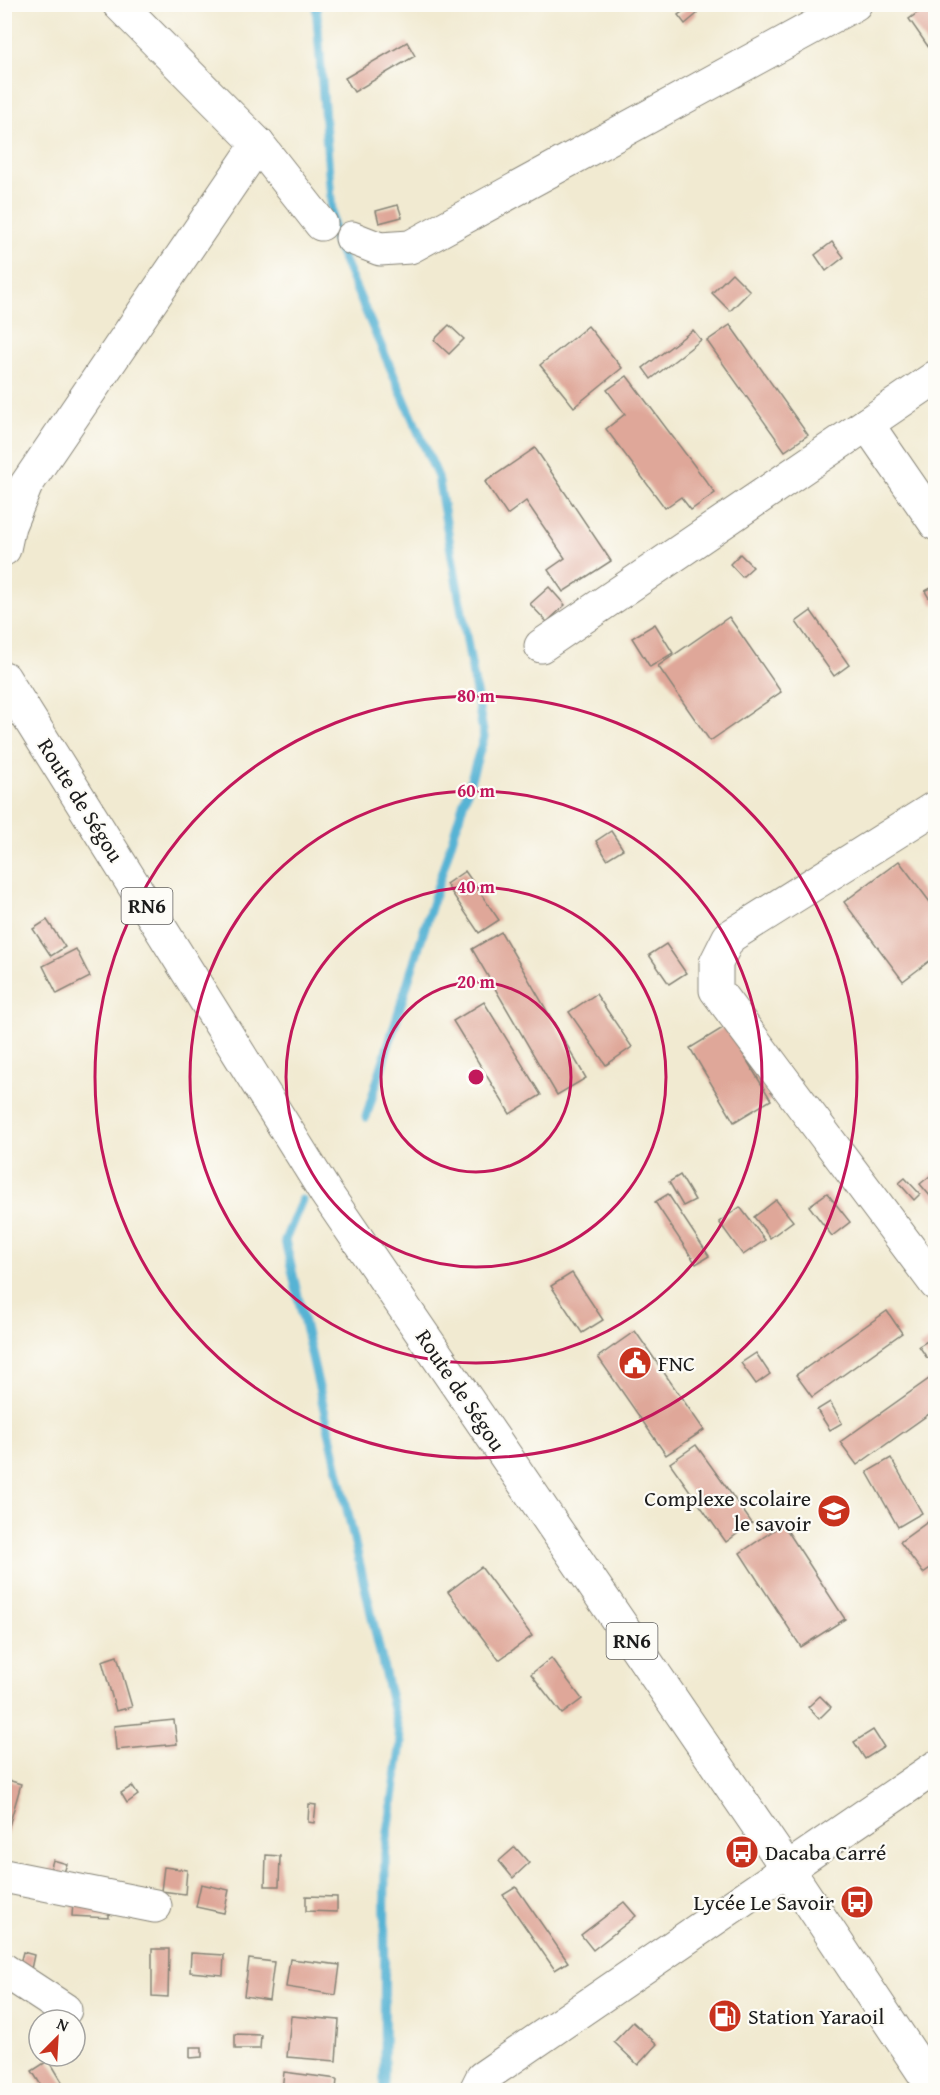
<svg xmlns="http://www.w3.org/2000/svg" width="940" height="2095" font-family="'Gentium Book Plus',serif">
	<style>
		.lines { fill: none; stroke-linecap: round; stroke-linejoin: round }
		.stream { stroke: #56b3d4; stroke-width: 9 }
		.building { fill: #dfa799 }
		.minor-casing { stroke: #868376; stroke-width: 35 }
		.highway-casing { stroke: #868376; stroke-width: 35 }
		.minor { stroke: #fff; stroke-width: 33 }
		.highway { stroke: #fff; stroke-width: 33 }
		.ring { fill: none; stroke: #c2185b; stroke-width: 3 }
		.labels { text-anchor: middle; stroke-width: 4.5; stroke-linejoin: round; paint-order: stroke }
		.shield { fill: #fdfcf7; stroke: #605f5e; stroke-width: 1.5 }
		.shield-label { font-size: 21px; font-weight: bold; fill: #1c1c1c }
		.street-label { font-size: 22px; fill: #1c1c1c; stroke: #fdfcf7 }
		.poi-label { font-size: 22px; fill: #1c1c1c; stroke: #fdfcf7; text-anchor: start }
		.centre { fill: #c2185b; stroke: #fdfcf7; stroke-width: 3 }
		.ring-label { font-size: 18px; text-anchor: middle; font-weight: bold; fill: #c2185b; stroke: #fdfcf7; stroke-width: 4.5; stroke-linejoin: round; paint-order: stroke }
	</style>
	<rect width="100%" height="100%" fill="#fdfcf7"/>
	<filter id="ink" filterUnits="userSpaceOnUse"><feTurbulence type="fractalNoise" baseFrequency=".0167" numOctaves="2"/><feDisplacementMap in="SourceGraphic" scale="12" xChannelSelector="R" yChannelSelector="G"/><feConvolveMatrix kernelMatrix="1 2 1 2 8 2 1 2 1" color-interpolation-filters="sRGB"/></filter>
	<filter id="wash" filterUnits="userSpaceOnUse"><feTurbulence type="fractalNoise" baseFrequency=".008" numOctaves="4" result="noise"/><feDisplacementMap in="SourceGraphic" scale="24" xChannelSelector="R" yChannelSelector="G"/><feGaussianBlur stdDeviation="1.35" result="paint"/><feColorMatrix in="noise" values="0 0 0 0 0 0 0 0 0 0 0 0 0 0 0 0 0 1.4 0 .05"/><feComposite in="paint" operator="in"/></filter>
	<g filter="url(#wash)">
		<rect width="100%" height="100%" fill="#f1ead1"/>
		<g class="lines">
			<!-- stream -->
			<g class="stream">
				<path d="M316,4L334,238L438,477L484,737L366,1117"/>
				<path d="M302,1200L285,1240L401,1743L385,1853L384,2090"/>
			</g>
		</g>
		<g id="blocks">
			<!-- building -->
			<g class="building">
				<path d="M930,4H936V58L909,19Z"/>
				<path d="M691,6L697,14L685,24L678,15Z"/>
				<path d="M407,42L415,56L354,92L345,78Z"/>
				<path d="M398,205L402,217L379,223L376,211Z"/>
				<path d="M832,242L844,257L826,271L815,255Z"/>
				<path d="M732,273L750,291L730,311L712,293Z"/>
				<path d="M449,325L464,339L449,354L434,340Z"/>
				<path d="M730,325L808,435L785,451L707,341Z"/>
				<path d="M588,326L622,368L574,407L540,365Z"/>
				<path d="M693,330L701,340L651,379L643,368Z"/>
				<path d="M627,376L715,493L691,510L681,497L665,508L606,429L625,414L607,390Z"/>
				<path d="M535,448L611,561L563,592L548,570L565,558L526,501L507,515L485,482Z"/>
				<path d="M740,554L753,567L742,577L730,564Z"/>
				<path d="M935,586L936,603L933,605L925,591Z"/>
				<path d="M549,587L565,605L547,622L530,604Z"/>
				<path d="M811,611L849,665L834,676L796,622Z"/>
				<path d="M729,617L781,692L710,741L658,666Z"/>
				<path d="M655,624L673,653L650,667L632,638Z"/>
				<path d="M611,831L623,849L607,859L596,841Z"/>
				<path d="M899,861L936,910V956L903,981L844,902Z"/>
				<path d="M465,871L499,920L479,933L446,884Z"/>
				<path d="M47,920L65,947L51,956L33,929Z"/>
				<path d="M501,932L586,1078L557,1095L472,949Z"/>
				<path d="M666,944L686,973L669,984L649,955Z"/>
				<path d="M76,949L90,977L57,994L43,966Z"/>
				<path d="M596,994L632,1047L606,1065L569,1012Z"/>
				<path d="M484,1002L541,1095L510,1114L453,1021Z"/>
				<path d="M726,1026L771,1100L734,1122L690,1048Z"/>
				<path d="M936,1171V1203L920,1184Z"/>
				<path d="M680,1175L695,1200L683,1206L669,1182Z"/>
				<path d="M905,1178L920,1194L914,1200L899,1183Z"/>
				<path d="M827,1193L850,1222L832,1236L809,1206Z"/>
				<path d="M668,1194L709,1256L696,1264L655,1202Z"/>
				<path d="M776,1200L793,1221L770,1238L754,1217Z"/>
				<path d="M740,1207L765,1240L743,1255L719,1222Z"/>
				<path d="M572,1273L603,1320L582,1333L551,1286Z"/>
				<path d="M887,1311L902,1333L812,1397L796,1375Z"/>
				<path d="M635,1331L704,1430L666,1455L598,1357Z"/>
				<path d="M934,1337L936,1353L927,1358L919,1346Z"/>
				<path d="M756,1353L770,1374L756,1384L741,1363Z"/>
				<path d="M936,1374V1409L857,1465L840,1442Z"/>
				<path d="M830,1402L842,1423L830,1430L817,1410Z"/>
				<path d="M696,1445L752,1523L726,1542L670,1463Z"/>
				<path d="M891,1458L922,1513L898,1527L867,1472Z"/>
				<path d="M936,1516V1564L923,1573L900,1542Z"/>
				<path d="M783,1524L845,1619L801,1647L740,1553Z"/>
				<path d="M481,1567L532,1636L499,1660L448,1592Z"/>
				<path d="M117,1656L132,1707L116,1711L102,1661Z"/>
				<path d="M551,1658L582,1699L562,1714L531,1674Z"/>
				<path d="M820,1696L831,1707L819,1719L808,1707Z"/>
				<path d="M174,1720L177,1744L116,1750L114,1726Z"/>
				<path d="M873,1730L884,1747L865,1759L854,1742Z"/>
				<path d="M8,1780L21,1784L5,1840L4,1792Z"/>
				<path d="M132,1786L138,1795L127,1803L121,1793Z"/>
				<path d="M309,1804L316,1805L314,1823L308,1822Z"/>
				<path d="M515,1847L529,1863L513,1878L499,1861Z"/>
				<path d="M266,1855L280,1856L279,1886H265Z"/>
				<path d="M53,1860L67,1864L63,1875L50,1871Z"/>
				<path d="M164,1867L187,1870L185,1894L161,1891Z"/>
				<path d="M201,1884L229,1890L224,1913L196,1907Z"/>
				<path d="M516,1887L568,1962L555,1970L503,1895Z"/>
				<path d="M306,1896L337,1897V1912L306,1911Z"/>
				<path d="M73,1902L109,1903V1918L72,1916Z"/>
				<path d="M624,1902L636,1916L593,1950L581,1935Z"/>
				<path d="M152,1949H169L168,1997L152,1996Z"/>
				<path d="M23,1952L34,1955L30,1974L18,1971Z"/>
				<path d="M191,1953L224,1955L223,1975L190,1972Z"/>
				<path d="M249,1959L274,1962L269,2000L244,1996Z"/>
				<path d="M290,1959L340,1965L336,1995L286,1987Z"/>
				<path d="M291,2016L339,2020L336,2061L287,2057Z"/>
				<path d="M633,2022L657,2044L638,2065L614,2042Z"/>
				<path d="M235,2034L261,2035L260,2049H235Z"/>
				<path d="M190,2047H202V2057L190,2058Z"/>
				<path d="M49,2060L67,2090H44L32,2071Z"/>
				<path d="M284,2072L337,2079L336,2090H282Z"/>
			</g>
		</g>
	</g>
	<g filter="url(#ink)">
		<use href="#blocks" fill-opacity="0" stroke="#868376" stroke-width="1.5"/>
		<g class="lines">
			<defs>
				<g id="minor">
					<path d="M119,4L258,144L321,224"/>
					<path d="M352,238L380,249L410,247L855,4"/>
					<path d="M867,424L936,524"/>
					<path d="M4,549L9,526L26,485L258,144"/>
					<path d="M541,646L936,377"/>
					<path d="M936,807L729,937L716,963V990L936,1284"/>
					<path d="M4,1876L155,1906"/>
					<path d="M4,1970L65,2010"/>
					<path d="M476,2090L482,2078L936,1767"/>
				</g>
				<path id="highway" d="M4,678L326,1193L787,1868L935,2090"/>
			</defs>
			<!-- minor casing -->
			<use href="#minor" class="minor-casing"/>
			<!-- highway casing -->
			<use href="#highway" class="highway-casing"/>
			<!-- minor -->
			<use href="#minor" class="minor"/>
			<!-- highway -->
			<use href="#highway" class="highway"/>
		</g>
	</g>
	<!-- distance rings -->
	<g class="ring">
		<circle cx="476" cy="1077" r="95"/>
		<circle cx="476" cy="1077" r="190"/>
		<circle cx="476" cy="1077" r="286"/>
		<circle cx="476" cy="1077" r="381"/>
	</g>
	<!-- icons -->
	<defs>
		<symbol id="civic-disc" viewBox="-11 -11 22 22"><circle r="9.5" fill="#c8321e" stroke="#fdfcf7"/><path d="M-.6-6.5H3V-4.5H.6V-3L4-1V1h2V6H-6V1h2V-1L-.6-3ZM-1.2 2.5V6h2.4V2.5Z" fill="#fff"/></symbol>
		<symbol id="school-disc" viewBox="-11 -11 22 22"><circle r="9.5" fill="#c8321e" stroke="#fdfcf7"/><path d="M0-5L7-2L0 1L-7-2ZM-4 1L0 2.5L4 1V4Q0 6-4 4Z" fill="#fff"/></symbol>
		<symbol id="bus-disc" viewBox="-11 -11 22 22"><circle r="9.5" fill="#c8321e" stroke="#fdfcf7"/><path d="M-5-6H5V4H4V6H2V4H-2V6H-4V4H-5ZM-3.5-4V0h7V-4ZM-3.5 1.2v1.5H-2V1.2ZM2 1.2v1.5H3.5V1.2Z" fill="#fff"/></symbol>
		<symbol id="fuel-disc" viewBox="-11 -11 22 22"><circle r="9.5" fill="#c8321e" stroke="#fdfcf7"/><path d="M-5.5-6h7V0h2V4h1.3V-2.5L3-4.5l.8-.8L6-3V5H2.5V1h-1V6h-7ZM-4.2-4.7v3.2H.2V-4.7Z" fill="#fff"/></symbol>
	</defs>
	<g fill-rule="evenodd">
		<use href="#civic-disc" x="616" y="1344" width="38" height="38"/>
		<use href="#school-disc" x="815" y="1492" width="38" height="38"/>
		<use href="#bus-disc" x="723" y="1833" width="38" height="38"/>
		<use href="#bus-disc" x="838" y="1883" width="38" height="38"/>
		<use href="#fuel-disc" x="706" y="1997" width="38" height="38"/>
	</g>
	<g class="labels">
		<!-- shield labels -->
		<g class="shield">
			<rect x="121.5" y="888" width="51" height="36" rx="4.5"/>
			<rect x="606.5" y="1623" width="51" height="36" rx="4.5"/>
		</g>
		<g class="shield-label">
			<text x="147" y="913">RN6</text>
			<text x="632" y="1648">RN6</text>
		</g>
		<!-- street labels -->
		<g class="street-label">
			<text transform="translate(81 800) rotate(58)" y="8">Route de Ségou</text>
			<text transform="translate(461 1390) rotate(56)" y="8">Route de Ségou</text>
		</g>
		<!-- poi labels -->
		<g class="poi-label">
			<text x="658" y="1371">FNC</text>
			<text x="811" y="1506" text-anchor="end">Complexe scolaire<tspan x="811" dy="25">le savoir</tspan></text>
			<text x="765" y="1860">Dacaba Carré</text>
			<text x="834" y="1910" text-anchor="end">Lycée Le Savoir</text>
			<text x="748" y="2024">Station Yaraoil</text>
		</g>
	</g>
	<circle cx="476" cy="1077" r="9" class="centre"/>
	<g class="ring-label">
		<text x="476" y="702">80 m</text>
		<text x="476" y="797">60 m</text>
		<text x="476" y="893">40 m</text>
		<text x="476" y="988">20 m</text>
	</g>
	<!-- margin -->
	<rect width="940" height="2095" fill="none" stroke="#fdfcf7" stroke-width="24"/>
	<!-- north arrow -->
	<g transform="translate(57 2038) rotate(24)"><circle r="28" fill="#fdfcf7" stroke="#a3a29f" stroke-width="1.5"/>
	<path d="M0-4.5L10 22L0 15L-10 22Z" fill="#c8321e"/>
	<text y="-9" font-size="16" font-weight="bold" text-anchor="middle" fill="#1c1c1c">N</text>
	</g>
</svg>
